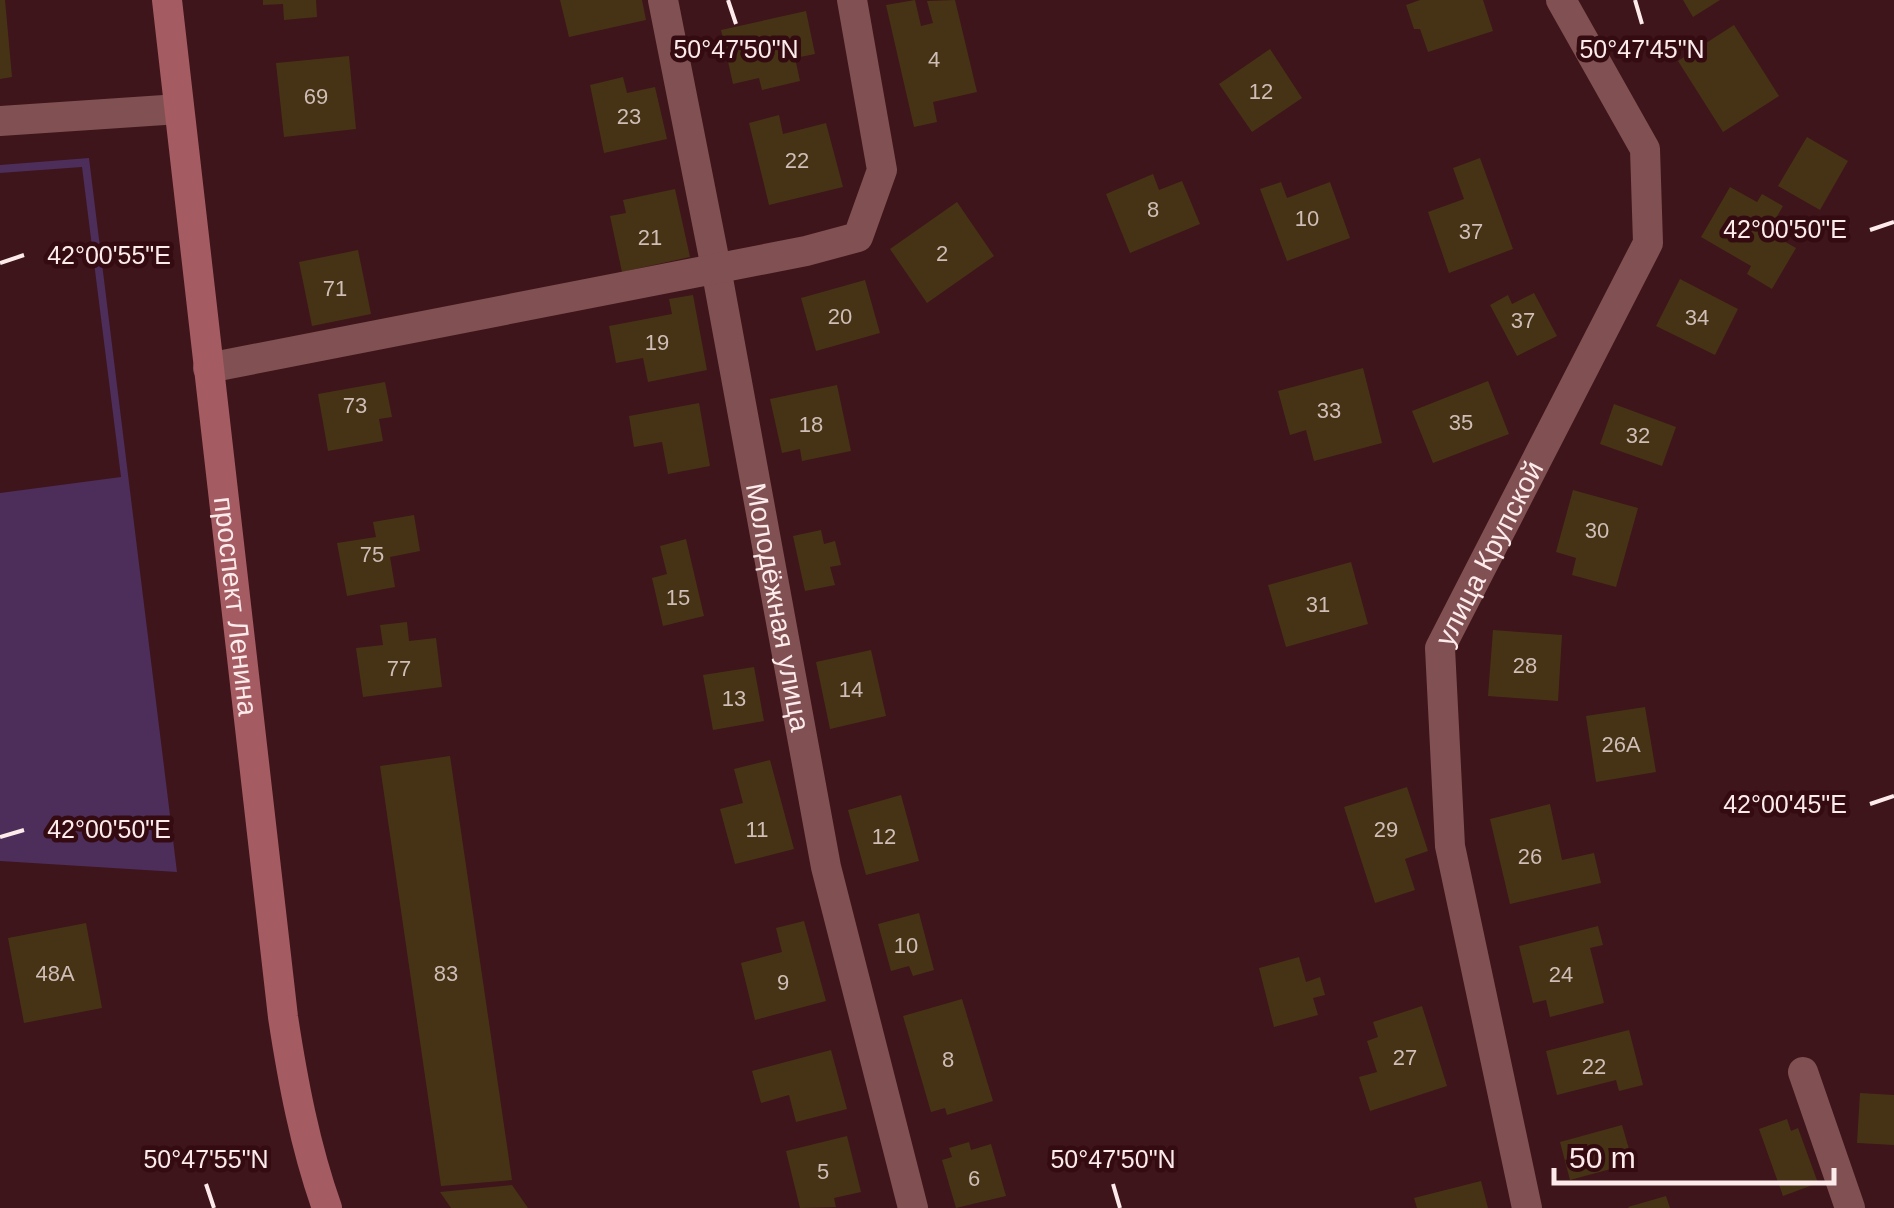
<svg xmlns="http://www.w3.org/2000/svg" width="1894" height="1208" font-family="Arial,sans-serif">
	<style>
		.green { fill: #4d2d5a }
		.building { fill: #463316 }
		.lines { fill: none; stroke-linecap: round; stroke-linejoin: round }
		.minor { stroke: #805053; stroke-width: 30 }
		.tertiary { stroke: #805053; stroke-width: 30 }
		.secondary { stroke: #a45b61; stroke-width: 30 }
		.ticks { fill: none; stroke: #fdebec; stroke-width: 4 }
		.labels { text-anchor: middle; stroke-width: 9; stroke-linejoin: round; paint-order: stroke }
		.number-label { font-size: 22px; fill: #cfbdb6 }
		.street-label { font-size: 28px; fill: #fdebec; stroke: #330b11 }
		.ticks-label { font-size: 25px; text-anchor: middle; fill: #fdebec; stroke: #330b11; stroke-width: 9; stroke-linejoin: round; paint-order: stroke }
	</style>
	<rect width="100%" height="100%" fill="#3e151a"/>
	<!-- green -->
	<path class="green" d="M89,158L177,872L0,861V493L121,477L82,167L0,173V165Z"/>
	<!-- building -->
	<g class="building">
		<path d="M0,0H5L12,77L0,79Z"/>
		<path d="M263,0H316L317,17L284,20L283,4L263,5Z"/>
		<path d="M560,0H642L646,20L569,37Z"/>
		<path d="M915,0L921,26L933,23L927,1L955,0L977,92L933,102L937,122L914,127L886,5Z"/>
		<path d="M1420,0H1483L1493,31L1428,52L1420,29H1414L1406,5Z"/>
		<path d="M1683,0H1720L1693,17Z"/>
		<path d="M806,11L815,54L795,58L800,81L762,90L759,78L733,84L721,30Z"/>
		<path d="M1734,25L1779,96L1723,132L1678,61Z"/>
		<path d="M1270,49L1302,98L1252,132L1219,84Z"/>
		<path d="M349,56L356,129L284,137L276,63Z"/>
		<path d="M623,77L627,93L655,87L667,139L604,153L590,85Z"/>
		<path d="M779,115L783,134L826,123L843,187L769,205L749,123Z"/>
		<path d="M1807,137L1848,161L1820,210L1778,186Z"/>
		<path d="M1480,158L1513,249L1449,273L1428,212L1464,199L1453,168Z"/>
		<path d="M1153,174L1159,190L1182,181L1200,224L1130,253L1106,194Z"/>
		<path d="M1281,182L1287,198L1330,182L1350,238L1287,261L1260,189Z"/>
		<path d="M1730,187L1757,202L1762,194L1783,206L1768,232L1796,248L1772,289L1747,274L1751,266L1701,237Z"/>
		<path d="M675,189L690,257L622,272L610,216L626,213L623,200Z"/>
		<path d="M957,202L994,256L927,303L890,249Z"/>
		<path d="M358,250L371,314L312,326L299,262Z"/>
		<path d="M1680,279L1738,309L1715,355L1656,326Z"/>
		<path d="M865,280L880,333L816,351L801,298Z"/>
		<path d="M1534,293L1557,336L1517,356L1490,305L1508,295L1512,304Z"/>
		<path d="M693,295L707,370L648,382L643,358L616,363L609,326L672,314L669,299Z"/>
		<path d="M1363,368L1382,443L1314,461L1306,430L1290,435L1278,391Z"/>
		<path d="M1488,381L1509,434L1433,463L1412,411Z"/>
		<path d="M385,382L392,417L379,419L383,441L328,451L318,394Z"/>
		<path d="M837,385L851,451L802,461L800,449L782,453L770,399Z"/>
		<path d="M699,403L710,466L668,474L662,442L634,447L629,416Z"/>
		<path d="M1614,404L1676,427L1662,466L1600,444Z"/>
		<path d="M1573,490L1638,508L1616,587L1572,575L1576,558L1556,552Z"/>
		<path d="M414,515L420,551L390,557L395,587L347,596L337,543L376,537L373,522Z"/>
		<path d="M821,530L824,544L835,541L841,565L830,567L835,585L805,591L793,536Z"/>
		<path d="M686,539L704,616L663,626L652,578L667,574L660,546Z"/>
		<path d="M1351,562L1368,624L1286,647L1268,585Z"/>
		<path d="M407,622L409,641L436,638L442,687L363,697L356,648L383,645L380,625Z"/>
		<path d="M1493,630L1562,635L1558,701L1488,696Z"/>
		<path d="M871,650L886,716L830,729L816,662Z"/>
		<path d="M754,667L764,721L713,730L703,675Z"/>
		<path d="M1645,707L1656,772L1596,782L1586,716Z"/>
		<path d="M450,756L512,1180L441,1186L380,766Z"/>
		<path d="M770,760L794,849L735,864L720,809L743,803L734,769Z"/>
		<path d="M1407,787L1428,851L1405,859L1415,890L1375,903L1344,807Z"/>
		<path d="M901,795L919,861L866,875L848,810Z"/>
		<path d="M1550,804L1562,860L1594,853L1601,883L1510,904L1490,819Z"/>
		<path d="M919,913L934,970L913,976L909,966L891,971L878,924Z"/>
		<path d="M804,921L826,1001L755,1020L741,963L782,952L776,928Z"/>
		<path d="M86,923L102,1008L24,1023L8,938Z"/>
		<path d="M1598,926L1603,945L1590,948L1604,1003L1550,1017L1546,1000L1533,1003L1519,946Z"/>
		<path d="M1299,957L1306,982L1320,977L1325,995L1313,998L1318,1015L1274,1027L1259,968Z"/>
		<path d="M962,999L993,1101L947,1115L945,1108L931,1112L903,1016Z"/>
		<path d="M1422,1006L1447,1086L1370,1111L1359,1077L1377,1072L1367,1041L1378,1037L1373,1022Z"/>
		<path d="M1629,1030L1643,1085L1619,1091L1616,1080L1557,1095L1546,1051Z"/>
		<path d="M831,1050L847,1109L796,1122L789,1095L761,1103L752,1071Z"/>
		<path d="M1860,1093L1894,1095V1145L1857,1143Z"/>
		<path d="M1787,1119L1791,1131L1798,1128L1818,1183L1783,1196L1759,1129Z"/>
		<path d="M1622,1125L1633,1163L1570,1180L1560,1142Z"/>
		<path d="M847,1136L861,1192L834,1198L836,1207L800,1208L786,1151Z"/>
		<path d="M969,1142L971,1150L991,1144L1006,1196L956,1208L942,1160L952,1157L949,1148Z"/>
		<path d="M1481,1181L1488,1208H1417L1414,1198Z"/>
		<path d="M512,1185L528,1208H451L440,1192Z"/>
		<path d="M1666,1196L1670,1208H1629L1628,1207Z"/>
	</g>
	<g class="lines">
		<!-- minor -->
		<g class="minor">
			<path id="s1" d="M663,0L716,268L826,867L913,1208"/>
			<path d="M208,368L806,251L858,237L882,170L852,0"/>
			<path d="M1803,1072L1850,1208"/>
			<path id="s2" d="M1527,1208L1450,846L1440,648L1648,243L1645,149L1561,0"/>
		</g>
		<!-- tertiary -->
		<path class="tertiary" d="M0,121L179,109"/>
		<!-- secondary -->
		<path class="secondary" id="s3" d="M167,0L283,1017C293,1082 305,1146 327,1208"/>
	</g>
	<!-- ticks -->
	<path class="ticks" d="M728,0L736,24M1635,0L1642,24M1870,230L1894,222M0,263L24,255M1870,804L1894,796M0,837L24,830M206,1184L214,1208M1113,1184L1120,1208"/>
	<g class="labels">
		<!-- number labels -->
		<g class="number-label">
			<text x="934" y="67">4</text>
			<text x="1261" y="99">12</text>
			<text x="316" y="104">69</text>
			<text x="629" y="124">23</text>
			<text x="797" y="168">22</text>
			<text x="1153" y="217">8</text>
			<text x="1307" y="226">10</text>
			<text x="1471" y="239">37</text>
			<text x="650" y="245">21</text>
			<text x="942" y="261">2</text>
			<text x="335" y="296">71</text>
			<text x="840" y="324">20</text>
			<text x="1697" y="325">34</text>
			<text x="1523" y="328">37</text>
			<text x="657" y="350">19</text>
			<text x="355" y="413">73</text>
			<text x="1329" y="418">33</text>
			<text x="1461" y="430">35</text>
			<text x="811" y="432">18</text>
			<text x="1638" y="443">32</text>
			<text x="1597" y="538">30</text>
			<text x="372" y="562">75</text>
			<text x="678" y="605">15</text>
			<text x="1318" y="612">31</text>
			<text x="1525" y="673">28</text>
			<text x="399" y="676">77</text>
			<text x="851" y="697">14</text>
			<text x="734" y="706">13</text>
			<text x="1621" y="752">26А</text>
			<text x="757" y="837">11</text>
			<text x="1386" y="837">29</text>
			<text x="884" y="844">12</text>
			<text x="1530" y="864">26</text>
			<text x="906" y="953">10</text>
			<text x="55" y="981">48А</text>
			<text x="446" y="981">83</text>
			<text x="1561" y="982">24</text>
			<text x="783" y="990">9</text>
			<text x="1405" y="1065">27</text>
			<text x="948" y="1067">8</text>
			<text x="1594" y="1074">22</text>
			<text x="823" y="1179">5</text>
			<text x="974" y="1186">6</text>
		</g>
		<!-- street labels -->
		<g class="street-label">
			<text dy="10" stroke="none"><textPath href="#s2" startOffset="675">улица Крупской</textPath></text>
			<text dy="10" stroke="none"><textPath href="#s3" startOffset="610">проспект Ленина</textPath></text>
			<text dy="10" stroke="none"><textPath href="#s1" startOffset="618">Молодёжная улица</textPath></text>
		</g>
	</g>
	<g class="ticks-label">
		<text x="736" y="58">50°47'50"N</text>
		<text x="1642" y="58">50°47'45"N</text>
		<text x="1785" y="238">42°00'50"E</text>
		<text x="109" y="264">42°00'55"E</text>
		<text x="1785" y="813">42°00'45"E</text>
		<text x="109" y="838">42°00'50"E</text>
		<text x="206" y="1168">50°47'55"N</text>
		<text x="1113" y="1168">50°47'50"N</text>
	</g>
	<!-- scale -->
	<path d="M1554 1168v15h280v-15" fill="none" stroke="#fdebec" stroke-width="5"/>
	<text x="1569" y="1168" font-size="30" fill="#fdebec" stroke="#330b11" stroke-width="8" paint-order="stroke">50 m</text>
</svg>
